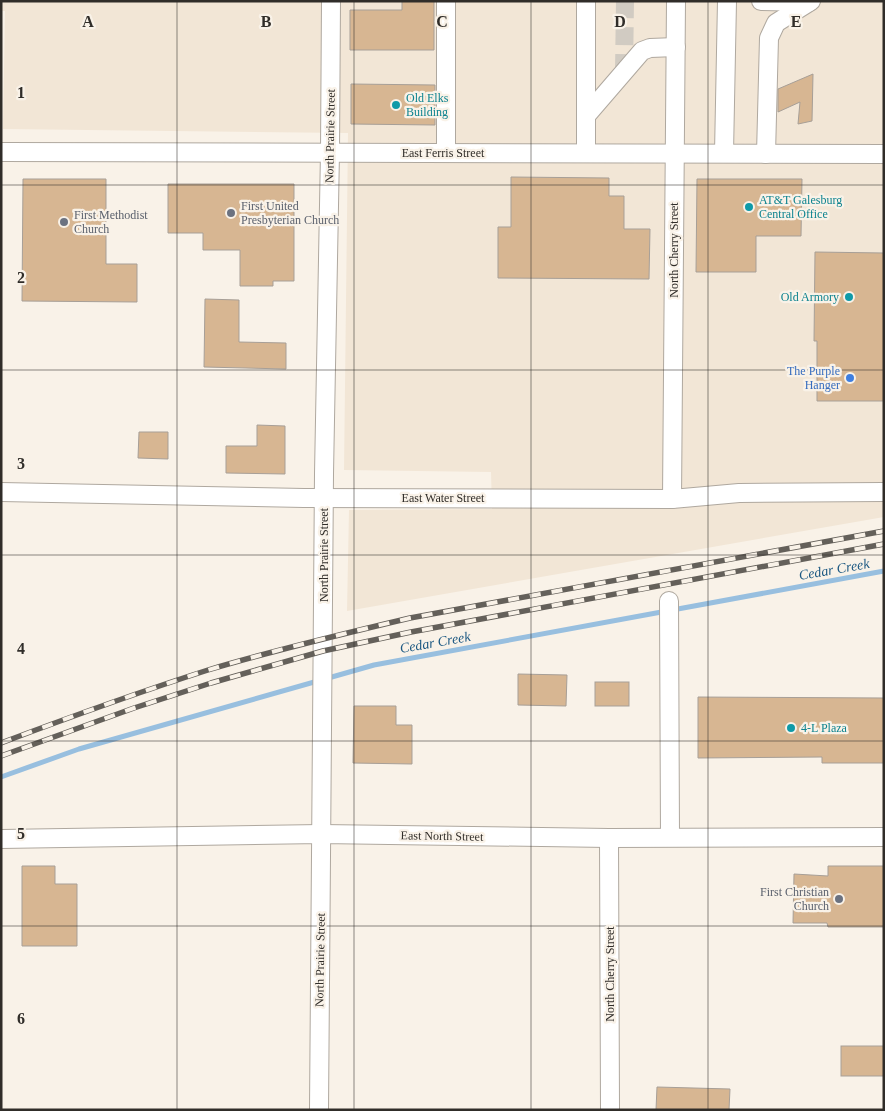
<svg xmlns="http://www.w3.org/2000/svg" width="885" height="1111" font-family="'Times New Roman',serif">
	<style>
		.built { fill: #f2e6d6 }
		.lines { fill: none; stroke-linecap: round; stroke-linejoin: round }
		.stream { stroke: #98bfdf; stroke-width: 5 }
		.building { fill: #d7b692; stroke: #a79f97 }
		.minor-tunnel { stroke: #d1cbc2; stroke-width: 18; stroke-dasharray: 18 9; stroke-linecap: butt }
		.minor-casing { stroke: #afa89f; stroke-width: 20 }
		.minor { stroke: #fff; stroke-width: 18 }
		.rail-casing { stroke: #64605a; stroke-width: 5.5 }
		.rail { stroke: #f9f2e8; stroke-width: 4; stroke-dasharray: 11; stroke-linecap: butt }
		.grid { fill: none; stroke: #302d29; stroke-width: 1; stroke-opacity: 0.55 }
		.culture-dot { fill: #0f9aa8; stroke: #f9f2e8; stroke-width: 2 }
		.worship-dot { fill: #6b7280; stroke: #f9f2e8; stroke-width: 2 }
		.shop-dot { fill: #3f7fe0; stroke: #f9f2e8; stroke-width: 2 }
		.labels { text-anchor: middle; stroke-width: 4.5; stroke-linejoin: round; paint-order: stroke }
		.culture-label { font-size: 12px; fill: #0d838f; stroke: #f9f2e8; text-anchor: start }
		.street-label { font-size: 12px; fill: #302d29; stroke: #f9f2e8 }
		.worship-label { font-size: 12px; fill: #5b616d; stroke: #f9f2e8; text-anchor: start }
		.shop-label { font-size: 12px; fill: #366cbe; stroke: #f9f2e8; text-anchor: end }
		.water-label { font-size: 14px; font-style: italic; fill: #1c5882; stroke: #f9f2e8 }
		.grid-label { font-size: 16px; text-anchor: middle; font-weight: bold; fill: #302d29; stroke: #f9f2e8; stroke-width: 4.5; stroke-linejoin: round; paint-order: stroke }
	</style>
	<rect width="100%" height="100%" fill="#f9f2e8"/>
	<!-- built -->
	<path class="built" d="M1,1H884V517L347,611L349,510L492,509L491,472L344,470L348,133L3,129L5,11H1Z"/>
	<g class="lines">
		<!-- stream -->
		<path class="stream" d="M1,777L79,749L374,665L884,571"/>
	</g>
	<!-- building -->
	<g class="building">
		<path d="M402,1H434V50H350V10H402Z"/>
		<path d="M813,74L812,121L798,124L800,102L778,112V89Z"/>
		<path d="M351,84L435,85V125L351,124Z"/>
		<path d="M511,177L609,178V196H624V229H650L649,279L498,278V227H511Z"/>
		<path d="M23,179H106V264H137V302L22,301Z"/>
		<path d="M697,179H802L801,236H756V272H696Z"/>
		<path d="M168,184H294V281H273V286H240V250H203V233H168Z"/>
		<path d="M815,252L884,253V401H817V341H814Z"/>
		<path d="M205,299L239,300V342L286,343V369L204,367Z"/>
		<path d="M257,425L285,426V474L226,473V446H257Z"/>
		<path d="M139,432H168V459L138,458Z"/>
		<path d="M518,674L567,675L566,706L518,705Z"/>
		<rect x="595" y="682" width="34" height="24"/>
		<path d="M698,697L884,698V763H822V757L698,758Z"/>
		<path d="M354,706H396V725H412V764L353,763Z"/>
		<path d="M22,866H55V884H77V946H22Z"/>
		<path d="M828,866H884V927H828L827,923H793L794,874L828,876Z"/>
		<rect x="841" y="1046" width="43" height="30"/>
		<path d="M657,1087L730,1089L729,1110H656Z"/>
	</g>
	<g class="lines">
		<!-- minor-tunnel -->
		<path class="minor-tunnel" d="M624,72L625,1"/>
		<defs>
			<g id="minor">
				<path d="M446,1V153"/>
				<path d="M761,1L809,2"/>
				<path d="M586,116L642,51L650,48L676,47"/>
				<path d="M1,152L884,154"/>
				<path d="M586,153V1"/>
				<path d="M724,153L727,1"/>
				<path d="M766,154L769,38L776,23L811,1"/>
				<path d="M1,492L304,498L672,499L739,493L884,492"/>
				<path d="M672,499L676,1"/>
				<path d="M669,601L670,837"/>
				<path d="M609,838L610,1110"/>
				<path d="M1,839L321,834L609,838L884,837"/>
				<path d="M319,1110L324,474L330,152L331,1"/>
			</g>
		</defs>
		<!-- minor casing -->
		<use href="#minor" class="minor-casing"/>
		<!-- minor -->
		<use href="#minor" class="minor"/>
		<defs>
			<g id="rail">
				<path d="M1,743C70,717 139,692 208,670C275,650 342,634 410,618L884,531"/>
				<path d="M1,756L134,708L211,683L323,651L411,632L884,544"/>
			</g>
		</defs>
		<!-- rail casing -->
		<use href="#rail" class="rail-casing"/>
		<!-- rail -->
		<use href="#rail" class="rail"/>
	</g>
	<!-- grid -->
	<path class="grid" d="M177,1V1110M354,1V1110M531,1V1110M708,1V1110M1,185H884M1,370H884M1,555H884M1,741H884M1,926H884"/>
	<!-- markers -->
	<g class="culture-dot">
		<circle cx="396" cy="105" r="5"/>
		<circle cx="749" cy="207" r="5"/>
		<circle cx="849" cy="297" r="5"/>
		<circle cx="791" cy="728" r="5"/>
	</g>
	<g class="worship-dot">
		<circle cx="231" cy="213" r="5"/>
		<circle cx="64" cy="222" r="5"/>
		<circle cx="839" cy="899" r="5"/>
	</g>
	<circle class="shop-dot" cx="850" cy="378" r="5"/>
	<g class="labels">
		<!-- culture labels -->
		<g class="culture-label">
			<text x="406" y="102">Old Elks<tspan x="406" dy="14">Building</tspan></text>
			<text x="759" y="204">AT&amp;T Galesburg<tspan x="759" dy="14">Central Office</tspan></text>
			<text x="839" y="301" text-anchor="end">Old Armory</text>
			<text x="801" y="732">4-L Plaza</text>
		</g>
		<!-- street labels -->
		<g class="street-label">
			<text transform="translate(330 136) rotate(-89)" y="4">North Prairie Street</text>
			<text x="443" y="157">East Ferris Street</text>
			<text transform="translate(674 250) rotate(-90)" y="4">North Cherry Street</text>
			<text x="443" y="502">East Water Street</text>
			<text transform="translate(324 555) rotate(-90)" y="4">North Prairie Street</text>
			<text transform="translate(442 836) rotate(1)" y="4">East North Street</text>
			<text transform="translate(320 960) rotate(-89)" y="4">North Prairie Street</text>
			<text transform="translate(610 974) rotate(-90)" y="4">North Cherry Street</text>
		</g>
		<!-- worship labels -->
		<g class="worship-label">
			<text x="241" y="210">First United<tspan x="241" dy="14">Presbyterian Church</tspan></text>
			<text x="74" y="219">First Methodist<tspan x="74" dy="14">Church</tspan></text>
			<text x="829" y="896" text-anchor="end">First Christian<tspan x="829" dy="14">Church</tspan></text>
		</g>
		<!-- shop labels -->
		<g class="shop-label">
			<text x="840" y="375">The Purple<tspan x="840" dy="14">Hanger</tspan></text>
		</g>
		<!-- water labels -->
		<g class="water-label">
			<text transform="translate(834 569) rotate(-10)" y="5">Cedar Creek</text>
			<text transform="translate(435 642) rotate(-10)" y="5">Cedar Creek</text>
		</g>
	</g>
	<g class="grid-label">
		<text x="88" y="27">A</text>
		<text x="266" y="27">B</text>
		<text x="442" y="27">C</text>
		<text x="620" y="27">D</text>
		<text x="796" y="27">E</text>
		<text x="21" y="98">1</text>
		<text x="21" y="283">2</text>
		<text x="21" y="469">3</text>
		<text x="21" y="654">4</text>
		<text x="21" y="839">5</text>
		<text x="21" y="1024">6</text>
	</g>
	<!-- border -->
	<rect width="885" height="1111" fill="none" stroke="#302d29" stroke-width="5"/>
</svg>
